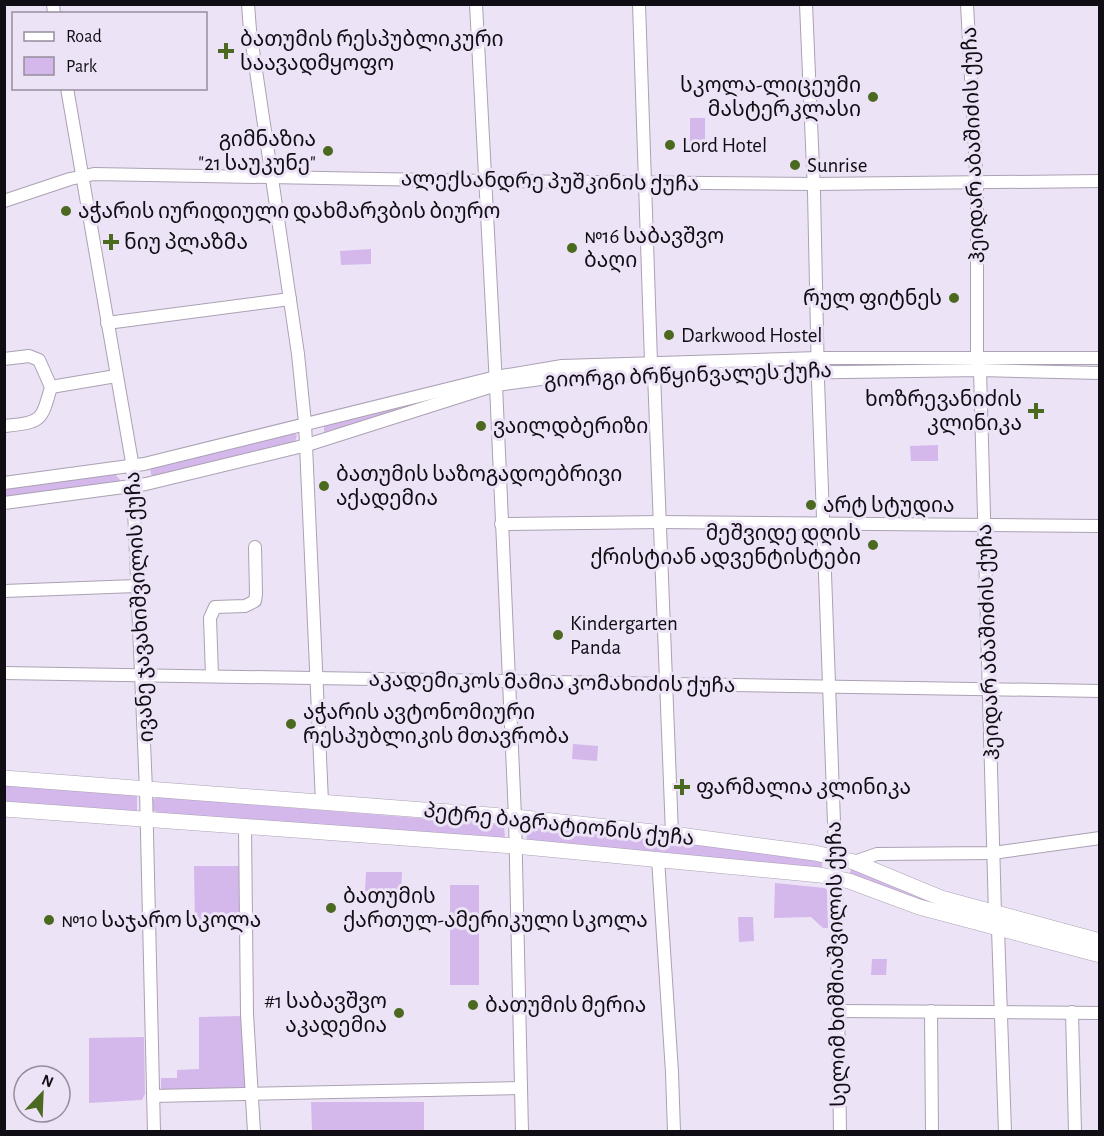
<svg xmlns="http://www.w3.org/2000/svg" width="1104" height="1136" font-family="'Alegreya Sans','Noto Sans Georgian',sans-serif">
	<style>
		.green { fill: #d4b7eb }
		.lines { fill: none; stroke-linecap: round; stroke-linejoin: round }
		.minor-casing { stroke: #aba1b3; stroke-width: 14 }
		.major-casing { stroke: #aba1b3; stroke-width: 16 }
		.minor { stroke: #fff; stroke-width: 12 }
		.major { stroke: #fff; stroke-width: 15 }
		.poi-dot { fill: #4b6a20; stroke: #ede3f6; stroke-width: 2 }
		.labels { text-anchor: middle; stroke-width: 6; stroke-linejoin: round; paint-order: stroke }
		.poi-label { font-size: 21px; fill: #110d14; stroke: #ede3f6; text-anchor: start }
		.street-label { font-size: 21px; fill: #110d14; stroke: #ede3f6 }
	</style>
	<rect width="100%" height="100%" fill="#ede3f6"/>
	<!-- green -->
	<g class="green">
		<path d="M705,118V147H690V118Z"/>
		<path d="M371,249V264L341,265L340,251Z"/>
		<path d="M478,385V387L324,432V426Z"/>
		<path d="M292,432L297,435L295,442L152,478L150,468Z"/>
		<path d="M938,445V461H911L910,446Z"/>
		<path d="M115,474L120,480L119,485L5,500L4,488Z"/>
		<path d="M573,744L598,746L597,761L572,759Z"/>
		<path d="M4,784L134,795L137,796V811L132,813L5,803Z"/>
		<path d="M160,797L504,825L505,838L158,813L153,810V799Z"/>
		<path d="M528,825L816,858L822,862V869L526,844Z"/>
		<path d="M194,866H245L246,926H195Z"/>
		<path d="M852,868L935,904L934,906L849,875Z"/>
		<path d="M366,872H402L401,892L365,891Z"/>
		<path d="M775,883L825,888L827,890L828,928H823L811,917L774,918Z"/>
		<rect x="450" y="885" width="29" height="100"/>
		<path d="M738,917H753L754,941L739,942Z"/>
		<path d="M872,959H887L886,975H871Z"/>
		<path d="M241,1016L247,1089L161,1091V1078H177V1070L199,1069V1017Z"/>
		<path d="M144,1037L145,1094L142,1100L89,1103V1038Z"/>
		<path d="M311,1102H424V1131H312Z"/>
	</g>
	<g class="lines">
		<defs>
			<g id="minor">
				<path d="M53,4L54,14"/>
				<path d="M248,4L250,30L298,354L305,423L322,802"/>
				<path d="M476,4L496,385L515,817L522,1132"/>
				<path d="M639,4L651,362L654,374L672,834"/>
				<path d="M806,4L814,192L818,380L836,878L840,1132"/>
				<path d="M967,4L977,191V358L980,370L995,914"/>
				<path d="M67,88L132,462L146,790L154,1132"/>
				<path d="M4,201L70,179L94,174L486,181L813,184L1100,181"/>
				<path d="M107,323L290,299"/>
				<path d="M4,359L29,356L39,360L51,387C41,423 41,422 4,426"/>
				<path d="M51,387L116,376"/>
				<path d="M4,483L144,464L496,377L562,366L818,358H1100"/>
				<path d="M4,503L146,484L307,445L496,385L564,376L980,370L1100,373"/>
				<path d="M501,524L660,522L1100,526"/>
				<path d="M4,591L136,586"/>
				<path d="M4,673L1100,691"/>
				<path d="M212,676L210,618L215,607L245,606L255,601L256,594L255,547"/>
				<path d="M245,827L247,1014L254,1132"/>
				<path d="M658,859L672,1072L674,1132"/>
				<path d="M854,862L877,854L993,853L1100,838"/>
				<path d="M998,929L1005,1132"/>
				<path d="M839,1011L1100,1013"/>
				<path d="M931,1011L932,1132"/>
				<path d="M1072,1012L1075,1132"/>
				<path d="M153,1096L521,1088"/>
			</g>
			<g id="major">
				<path d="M4,778L515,817L672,834L815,853L854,862L941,898L1100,941"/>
				<path d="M4,809L515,846L820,875L849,881L919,907L1100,955"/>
			</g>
		</defs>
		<!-- minor casing -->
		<use href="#minor" class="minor-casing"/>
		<!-- major casing -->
		<use href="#major" class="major-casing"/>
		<!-- minor -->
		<use href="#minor" class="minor"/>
		<!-- major -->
		<use href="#major" class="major"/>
	</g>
	<!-- markers -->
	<g class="poi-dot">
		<path d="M223 42h6v6h6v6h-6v6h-6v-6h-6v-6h6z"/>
		<circle cx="873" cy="97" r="6"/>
		<circle cx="670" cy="145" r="6"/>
		<circle cx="328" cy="151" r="6"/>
		<circle cx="795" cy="165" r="6"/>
		<circle cx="66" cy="211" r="6"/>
		<path d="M108 233h6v6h6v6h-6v6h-6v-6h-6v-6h6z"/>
		<circle cx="572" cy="248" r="6"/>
		<circle cx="954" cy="298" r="6"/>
		<circle cx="669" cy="335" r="6"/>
		<path d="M1033 402h6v6h6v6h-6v6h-6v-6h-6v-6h6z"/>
		<circle cx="481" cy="426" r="6"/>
		<circle cx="324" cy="486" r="6"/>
		<circle cx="811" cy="505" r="6"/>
		<circle cx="873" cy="545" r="6"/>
		<circle cx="558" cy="635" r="6"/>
		<circle cx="291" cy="724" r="6"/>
		<path d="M679 778h6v6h6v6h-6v6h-6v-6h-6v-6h6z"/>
		<circle cx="331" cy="908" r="6"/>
		<circle cx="49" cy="920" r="6"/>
		<circle cx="473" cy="1005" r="6"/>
		<circle cx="399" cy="1013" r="6"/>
	</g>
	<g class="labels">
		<!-- poi labels -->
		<g class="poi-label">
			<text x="240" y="46">ბათუმის რესპუბლიკური<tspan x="240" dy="24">საავადმყოფო</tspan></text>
			<text x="861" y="92" text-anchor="end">სკოლა-ლიცეუმი<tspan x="861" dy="24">მასტერკლასი</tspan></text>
			<text x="316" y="146" text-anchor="end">გიმნაზია<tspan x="316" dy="24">"21 საუკუნე"</tspan></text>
			<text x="682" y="152">Lord Hotel</text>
			<text x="807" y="172">Sunrise</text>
			<text x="78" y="218">აჭარის იურიდიული დახმარვბის ბიურო</text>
			<text x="584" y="243">№16 საბავშვო<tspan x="584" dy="24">ბაღი</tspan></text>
			<text x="124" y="249">ნიუ პლაზმა</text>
			<text x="942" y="305" text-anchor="end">რულ ფიტნეს</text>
			<text x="681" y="342">Darkwood Hostel</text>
			<text x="1022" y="406" text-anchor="end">ხოზრევანიძის<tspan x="1022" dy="24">კლინიკა</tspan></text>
			<text x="493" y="433">ვაილდბერიზი</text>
			<text x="336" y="481">ბათუმის საზოგადოებრივი<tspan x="336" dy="24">აქადემია</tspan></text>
			<text x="823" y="512">არტ სტუდია</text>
			<text x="861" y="540" text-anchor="end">მეშვიდე დღის<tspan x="861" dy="24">ქრისტიან ადვენტისტები</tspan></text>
			<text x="570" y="630">Kindergarten<tspan x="570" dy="24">Panda</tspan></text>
			<text x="303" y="719">აჭარის ავტონომიური<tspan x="303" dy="24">რესპუბლიკის მთავრობა</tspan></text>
			<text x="696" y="794">ფარმალია კლინიკა</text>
			<text x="343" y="903">ბათუმის<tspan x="343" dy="24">ქართულ-ამერიკული სკოლა</tspan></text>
			<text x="61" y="927">№10 საჯარო სკოლა</text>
			<text x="387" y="1008" text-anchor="end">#1 საბავშვო<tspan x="387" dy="24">აკადემია</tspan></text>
			<text x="485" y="1012">ბათუმის მერია</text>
		</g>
		<!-- street labels -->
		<g class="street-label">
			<text transform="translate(973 145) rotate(-92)" y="7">ჰეიდარ აბაშიძის ქუჩა</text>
			<text transform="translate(550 181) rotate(1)" y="7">ალექსანდრე პუშკინის ქუჩა</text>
			<text transform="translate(688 375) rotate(-2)" y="7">გიორგი ბრწყინვალეს ქუჩა</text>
			<text transform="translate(139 607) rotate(-93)" y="7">ივანე ჯავახიშვილის ქუჩა</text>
			<text transform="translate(988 642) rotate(-92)" y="7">ჰეიდარ აბაშიძის ქუჩა</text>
			<text transform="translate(552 682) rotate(1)" y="7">აკადემიკოს მამია კომახიძის ქუჩა</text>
			<text transform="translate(559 824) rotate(6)" y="7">პეტრე ბაგრატიონის ქუჩა</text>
			<text transform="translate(836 964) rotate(-91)" y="7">სელიმ ხიმშიაშვილის ქუჩა</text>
		</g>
	</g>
	<!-- border -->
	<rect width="1104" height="1136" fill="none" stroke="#110d14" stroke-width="12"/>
	<!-- legend -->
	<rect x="12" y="12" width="195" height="78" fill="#ede3f6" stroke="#958d9c" stroke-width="1.5"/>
	<rect x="24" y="32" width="30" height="9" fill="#ffffff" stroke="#958d9c" stroke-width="1.5"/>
	<text x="66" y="42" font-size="18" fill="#110d14">Road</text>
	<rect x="24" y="57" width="30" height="18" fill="#d4b7eb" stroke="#958d9c" stroke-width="1.5"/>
	<text x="66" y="72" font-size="18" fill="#110d14">Park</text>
	<!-- north arrow -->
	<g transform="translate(42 1094) rotate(23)"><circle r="28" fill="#ede3f6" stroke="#958d9c" stroke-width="1.5"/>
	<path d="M0-4.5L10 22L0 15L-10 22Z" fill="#4b6a20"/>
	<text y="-9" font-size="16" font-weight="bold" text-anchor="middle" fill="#110d14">N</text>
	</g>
</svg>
